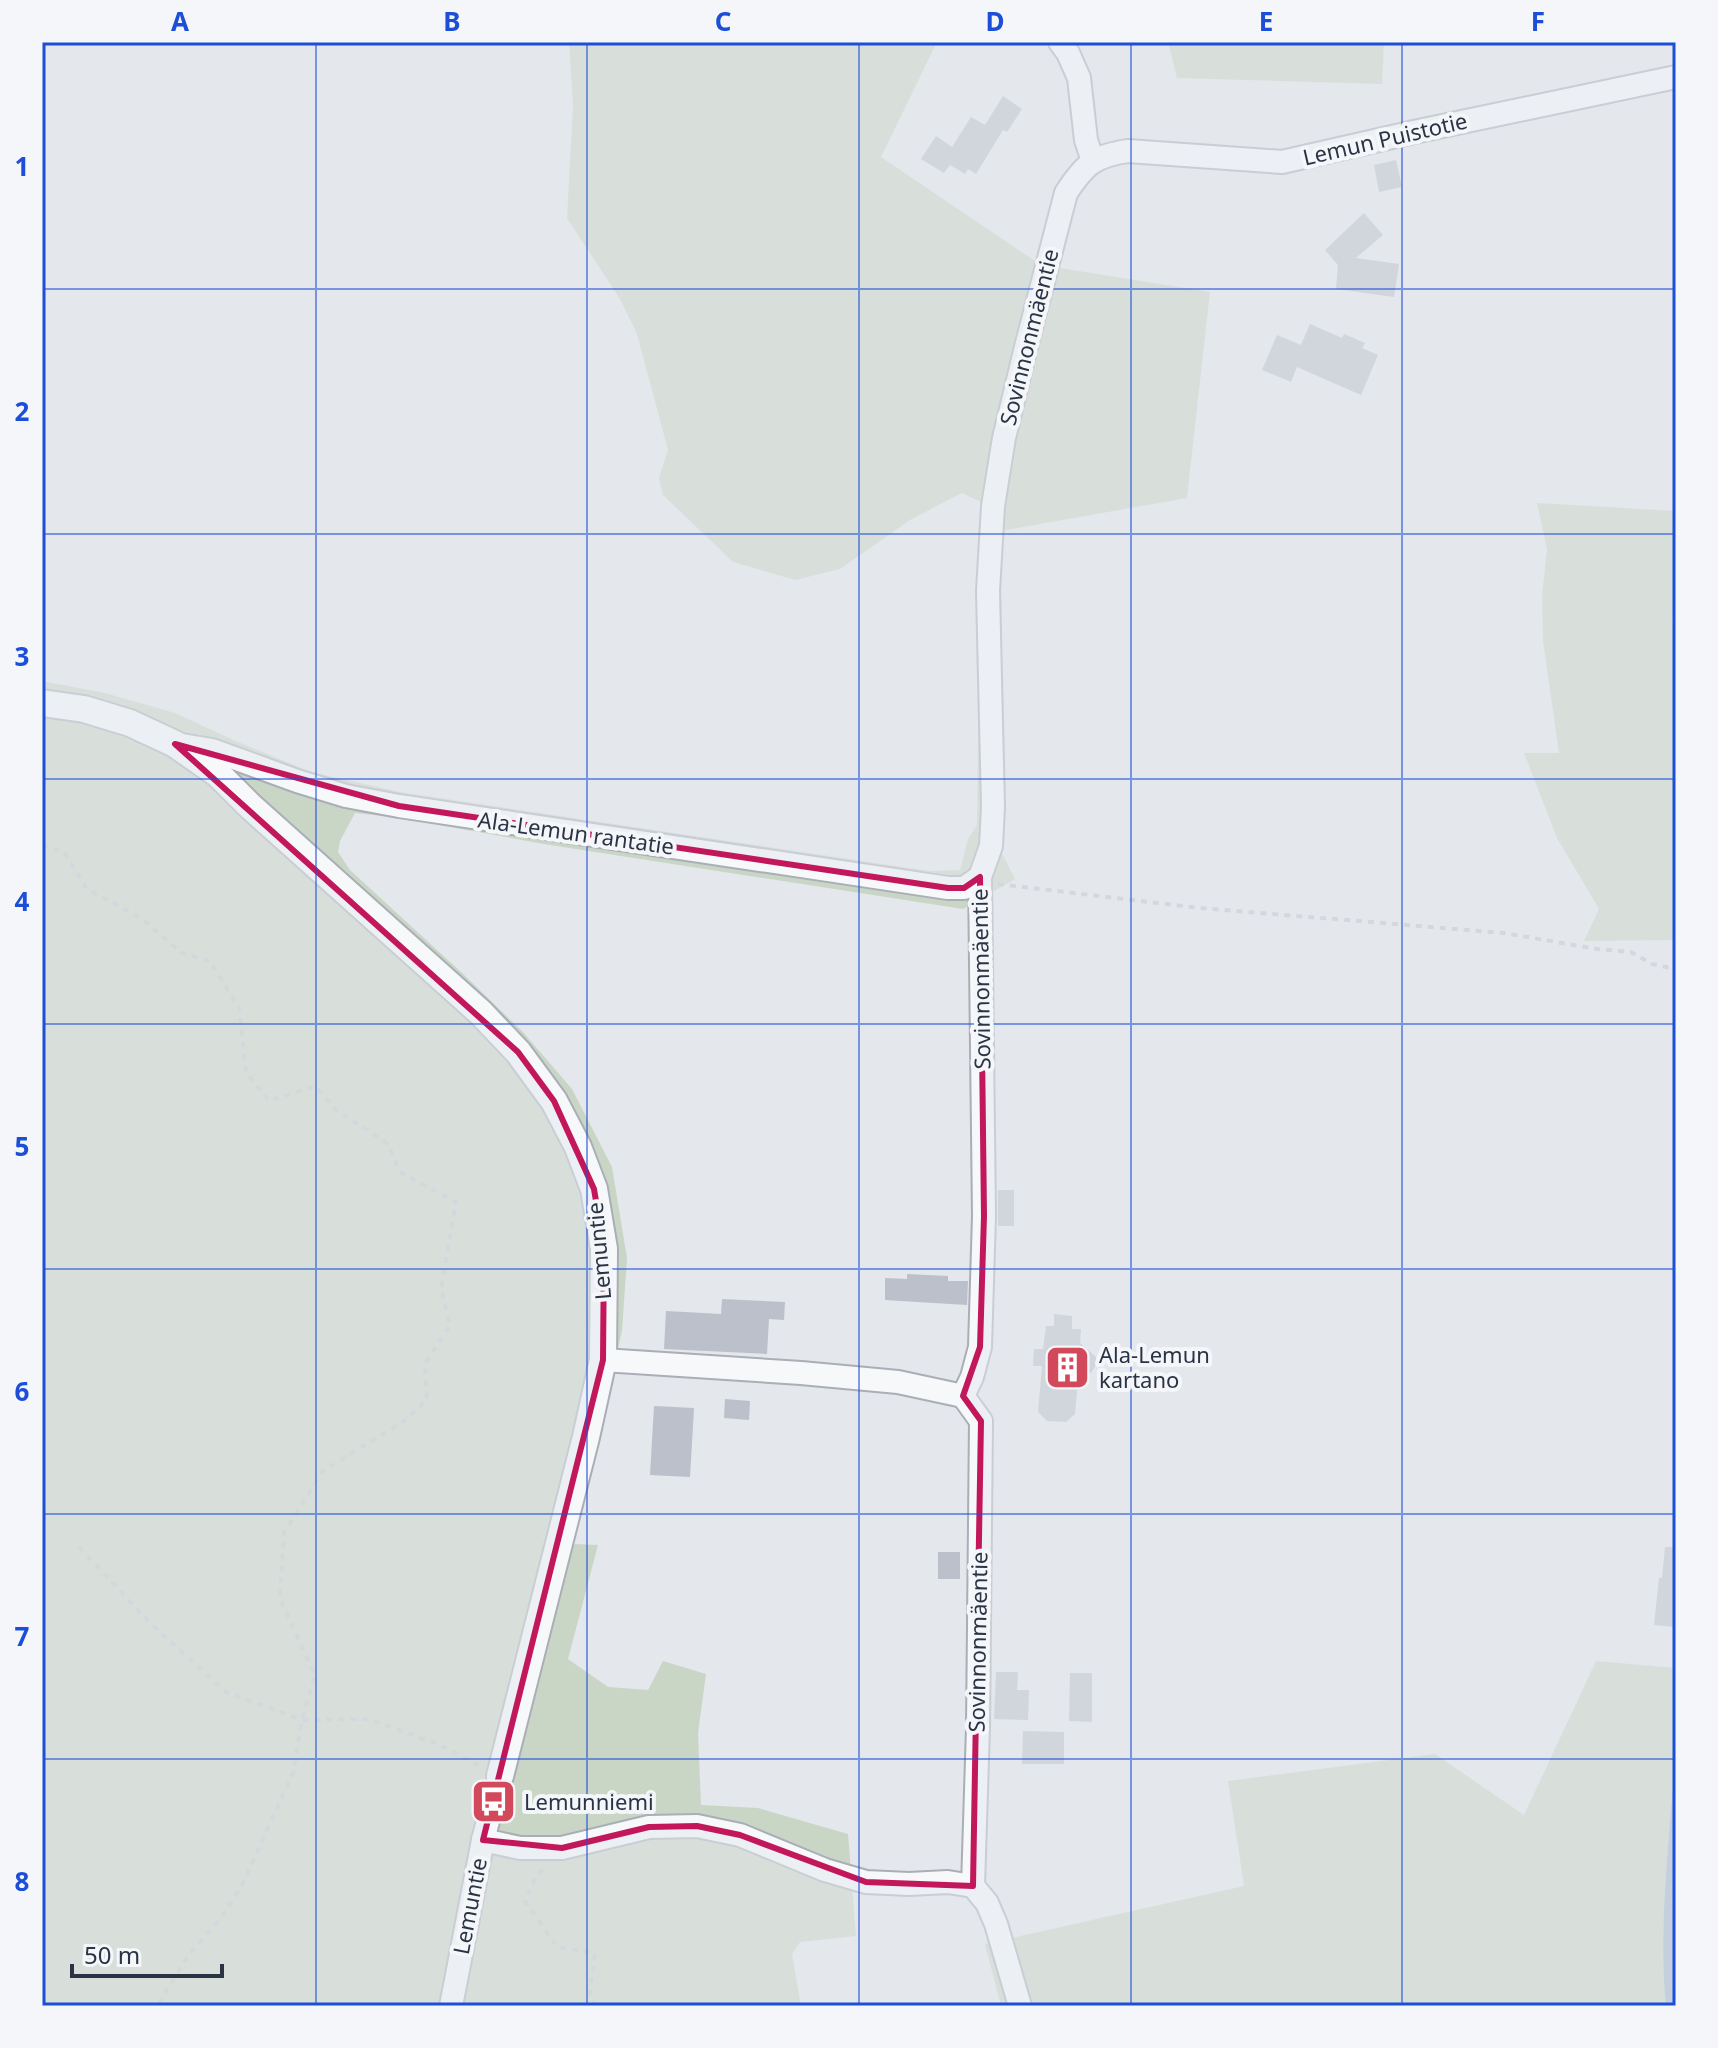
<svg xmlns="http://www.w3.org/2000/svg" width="1718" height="2048" font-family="'Noto Sans',sans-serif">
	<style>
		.green { fill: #c9d6c5 }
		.water { fill: #9fb4cc }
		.building { fill: #bbc0ca }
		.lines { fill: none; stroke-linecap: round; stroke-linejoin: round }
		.minor-casing { stroke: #a9aeb7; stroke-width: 26 }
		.tertiary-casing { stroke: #a9aeb7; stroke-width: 30 }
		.path { stroke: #c2c5cb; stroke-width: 4; stroke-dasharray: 6 6; stroke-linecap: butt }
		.minor { stroke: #f7f8fa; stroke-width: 22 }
		.tertiary { stroke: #f7f8fa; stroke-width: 26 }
		.marked { fill: none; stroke: #c2185b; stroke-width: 6; stroke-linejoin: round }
		.grid { fill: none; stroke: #1d4ed8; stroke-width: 2; stroke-opacity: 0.55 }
		.labels { text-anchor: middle; stroke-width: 8; stroke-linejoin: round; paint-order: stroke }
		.street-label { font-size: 22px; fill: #2b3445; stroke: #f4f6f9 }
		.poi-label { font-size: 22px; fill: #2b3445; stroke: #f4f6f9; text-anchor: start }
		.neatline { fill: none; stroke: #1d4ed8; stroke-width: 3 }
		.grid-label { font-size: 26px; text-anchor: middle; font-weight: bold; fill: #1d4ed8 }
	</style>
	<rect width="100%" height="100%" fill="#e4e7ec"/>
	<!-- green -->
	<g class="green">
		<path d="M569,42H937L881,157L1041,265L1210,292L1187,498L1001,531L1002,733L1000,850L1015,879L963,909L544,844L400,818L355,813L340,841L338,852L350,870L461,972L522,1031L572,1089L612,1167L627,1258L622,1331L573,1544L598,1545L568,1659L608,1687L648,1690L663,1661L706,1674L698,1733L701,1805L758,1808L848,1834L856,1936L800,1942L792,1954L801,2006H42V681L105,693L175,713L238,742L311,772L400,792L929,871L960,870L968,839L977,825L981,502L962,493L910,520L840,569L795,580L733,562L663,495L659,478L668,450L637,334L620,299L567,218L573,106Z"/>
		<path d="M1168,42H1384L1382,84L1177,78Z"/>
		<path d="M1537,503L1676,511V606L1672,617L1676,634V940L1584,941L1599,909L1557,838L1524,753H1559L1543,641L1542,595L1547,549Z"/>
		<path d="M1596,1661L1676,1668V1781L1672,1794C1667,1865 1659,1935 1666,2006H1001L985,1944L1244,1886L1228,1781L1435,1754L1524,1815Z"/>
	</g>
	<!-- water -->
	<path class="water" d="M1676,1781V2006H1666C1659,1935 1667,1865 1672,1794Z"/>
	<!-- building -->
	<g class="building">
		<path d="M1003,96L1022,109L1007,132L1003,130L976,174L968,169L965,174L950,165L944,173L921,159L936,136L952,147L971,117L985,125Z"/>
		<path d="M1396,160L1402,187L1379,192L1374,165Z"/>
		<path d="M1364,213L1383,235L1356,258L1399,264L1394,297L1336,289L1338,265L1325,250Z"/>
		<path d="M1310,324L1342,338L1344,334L1365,343L1362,348L1378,355L1361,395L1297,367L1291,382L1262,370L1277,335L1301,345Z"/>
		<rect x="998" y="1190" width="16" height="36"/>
		<path d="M907,1274L948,1276V1281H968L967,1305L885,1300V1278L907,1279Z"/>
		<path d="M722,1299L785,1302L784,1320L769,1319L767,1354L664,1349L666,1311L721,1314Z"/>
		<path d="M1054,1314L1072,1316V1329H1081L1080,1343L1096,1357V1365L1091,1373L1079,1370L1075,1414L1066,1422L1047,1421L1038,1412L1042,1366H1033L1034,1349H1043L1046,1326H1054Z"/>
		<path d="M725,1399L750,1401L749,1420L724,1418Z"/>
		<path d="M654,1406L694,1408L690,1477L650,1475Z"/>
		<path d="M1665,1547H1676L1675,1627L1654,1625L1659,1578H1662Z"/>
		<rect x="938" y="1552" width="22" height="27"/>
		<path d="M996,1672H1018L1017,1690H1029L1028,1720L994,1719Z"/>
		<path d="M1070,1673H1092V1722L1069,1721Z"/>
		<path d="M1023,1731L1064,1732V1764H1022Z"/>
	</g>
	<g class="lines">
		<defs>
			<g id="minor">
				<path d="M1060,42L1068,53L1079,78L1086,140L1093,161"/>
				<path d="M176,744L212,750L297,781L346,796L399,806L948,888H964L980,877"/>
				<path d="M603,1360L801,1373L898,1382L963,1396"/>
				<path d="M483,1840L520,1848H562L649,1827L697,1826L740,1835L825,1870L866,1882L909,1884L948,1882L973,1886L987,1903L996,1924L1020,2006"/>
				<path d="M973,1886L978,1728L981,1421L963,1396L972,1377L980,1347L984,1216L980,877L991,846L993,807L988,591L993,506L1004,438L1026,347L1066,193C1085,164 1094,156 1128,151L1282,162L1414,132L1676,77"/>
				<path d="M451,2006L483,1840L500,1776"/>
			</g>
			<path id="tertiary" d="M42,703L84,709L130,723L175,744L218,774L250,806L481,1013L518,1052L554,1101L578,1147L594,1189L604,1249L603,1360L586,1437L500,1776"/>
		</defs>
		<!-- minor casing -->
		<use href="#minor" class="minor-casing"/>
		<!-- tertiary casing -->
		<use href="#tertiary" class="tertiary-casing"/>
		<!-- path -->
		<g class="path">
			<path d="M42,845L64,852L87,889L141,918L182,953L210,961L239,1008L246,1072L269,1101L315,1086L335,1109L388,1144L400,1172L456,1202L441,1288L450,1325L425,1364L427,1400L404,1421L323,1471L284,1532L280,1599L315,1675L302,1720L293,1773L241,1887L221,1918L190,1953L167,1989L158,2006"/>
			<path d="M998,884L1200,908L1504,933L1597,949L1631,952L1652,964L1676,969"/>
			<path d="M79,1547L150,1623L226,1692L302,1720L368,1719L438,1744L480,1766"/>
			<path d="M543,1870L537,1874L525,1901L557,1947L595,1953L590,1993L596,2006"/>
		</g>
		<!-- minor -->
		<use href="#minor" class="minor"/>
		<!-- tertiary -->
		<use href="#tertiary" class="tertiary"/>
	</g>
	<!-- marked area -->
	<path d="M0 0H1718V2048H0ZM175,744L399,806L948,888H964L980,877L984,1216L980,1347L963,1396L981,1421L973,1886L866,1882L740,1835L697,1826L649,1827L562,1848L483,1840L603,1360L604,1249L594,1189L554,1101L518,1052Z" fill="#e4e7ec" fill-opacity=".55" fill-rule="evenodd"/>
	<path class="marked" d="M175,744L399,806L948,888H964L980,877L984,1216L980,1347L963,1396L981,1421L973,1886L866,1882L740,1835L697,1826L649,1827L562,1848L483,1840L603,1360L604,1249L594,1189L554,1101L518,1052Z"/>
	<!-- grid -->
	<path class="grid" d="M316,42V2006M587,42V2006M859,42V2006M1131,42V2006M1402,42V2006M42,289H1676M42,534H1676M42,779H1676M42,1024H1676M42,1269H1676M42,1514H1676M42,1759H1676"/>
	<!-- icons -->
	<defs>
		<symbol id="building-square" viewBox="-11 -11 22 22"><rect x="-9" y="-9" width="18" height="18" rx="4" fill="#d1495b" stroke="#f4f6f9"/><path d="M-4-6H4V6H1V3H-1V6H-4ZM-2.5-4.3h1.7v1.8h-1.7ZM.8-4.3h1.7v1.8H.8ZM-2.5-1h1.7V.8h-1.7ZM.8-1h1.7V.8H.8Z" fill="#fff"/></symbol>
		<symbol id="bus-square" viewBox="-11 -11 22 22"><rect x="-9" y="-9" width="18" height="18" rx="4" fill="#d1495b" stroke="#f4f6f9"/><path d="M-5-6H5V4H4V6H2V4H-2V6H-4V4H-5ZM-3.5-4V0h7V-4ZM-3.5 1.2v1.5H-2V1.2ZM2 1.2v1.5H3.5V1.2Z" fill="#fff"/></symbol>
	</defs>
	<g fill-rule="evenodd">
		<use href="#building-square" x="1042" y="1342" width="51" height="51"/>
		<use href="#bus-square" x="468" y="1776" width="51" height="51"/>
	</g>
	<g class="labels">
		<!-- street labels -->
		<g class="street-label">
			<text transform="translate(1385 139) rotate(-13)" y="8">Lemun Puistotie</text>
			<text transform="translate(1029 337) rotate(-76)" y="8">Sovinnonmäentie</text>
			<text transform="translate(576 833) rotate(8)" y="8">Ala-Lemun rantatie</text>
			<text transform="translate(981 979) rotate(-91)" y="8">Sovinnonmäentie</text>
			<text transform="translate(599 1251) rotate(-95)" y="8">Lemuntie</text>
			<text transform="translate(978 1642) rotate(-89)" y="8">Sovinnonmäentie</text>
			<text transform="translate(470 1906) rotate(-79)" y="8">Lemuntie</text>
		</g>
		<!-- poi labels -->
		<g class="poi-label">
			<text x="1099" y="1363">Ala-Lemun<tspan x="1099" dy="25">kartano</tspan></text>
			<text x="524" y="1810">Lemunniemi</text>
		</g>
	</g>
	<!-- border -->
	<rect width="1718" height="2048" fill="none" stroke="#f4f6f9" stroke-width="88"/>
	<!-- scale -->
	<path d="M72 1964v12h150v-12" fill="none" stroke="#2b3445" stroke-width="4"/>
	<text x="84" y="1964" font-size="24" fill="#2b3445" stroke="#f4f6f9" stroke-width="6" paint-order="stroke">50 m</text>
	<rect x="44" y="44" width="1630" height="1960" class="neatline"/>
	<g class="grid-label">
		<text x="180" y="31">A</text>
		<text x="452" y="31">B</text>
		<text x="723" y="31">C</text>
		<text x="995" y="31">D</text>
		<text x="1266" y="31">E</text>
		<text x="1538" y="31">F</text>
		<text x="22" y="176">1</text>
		<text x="22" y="421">2</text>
		<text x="22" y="666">3</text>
		<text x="22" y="911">4</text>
		<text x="22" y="1156">5</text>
		<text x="22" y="1401">6</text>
		<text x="22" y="1646">7</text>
		<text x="22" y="1891">8</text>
	</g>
</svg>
